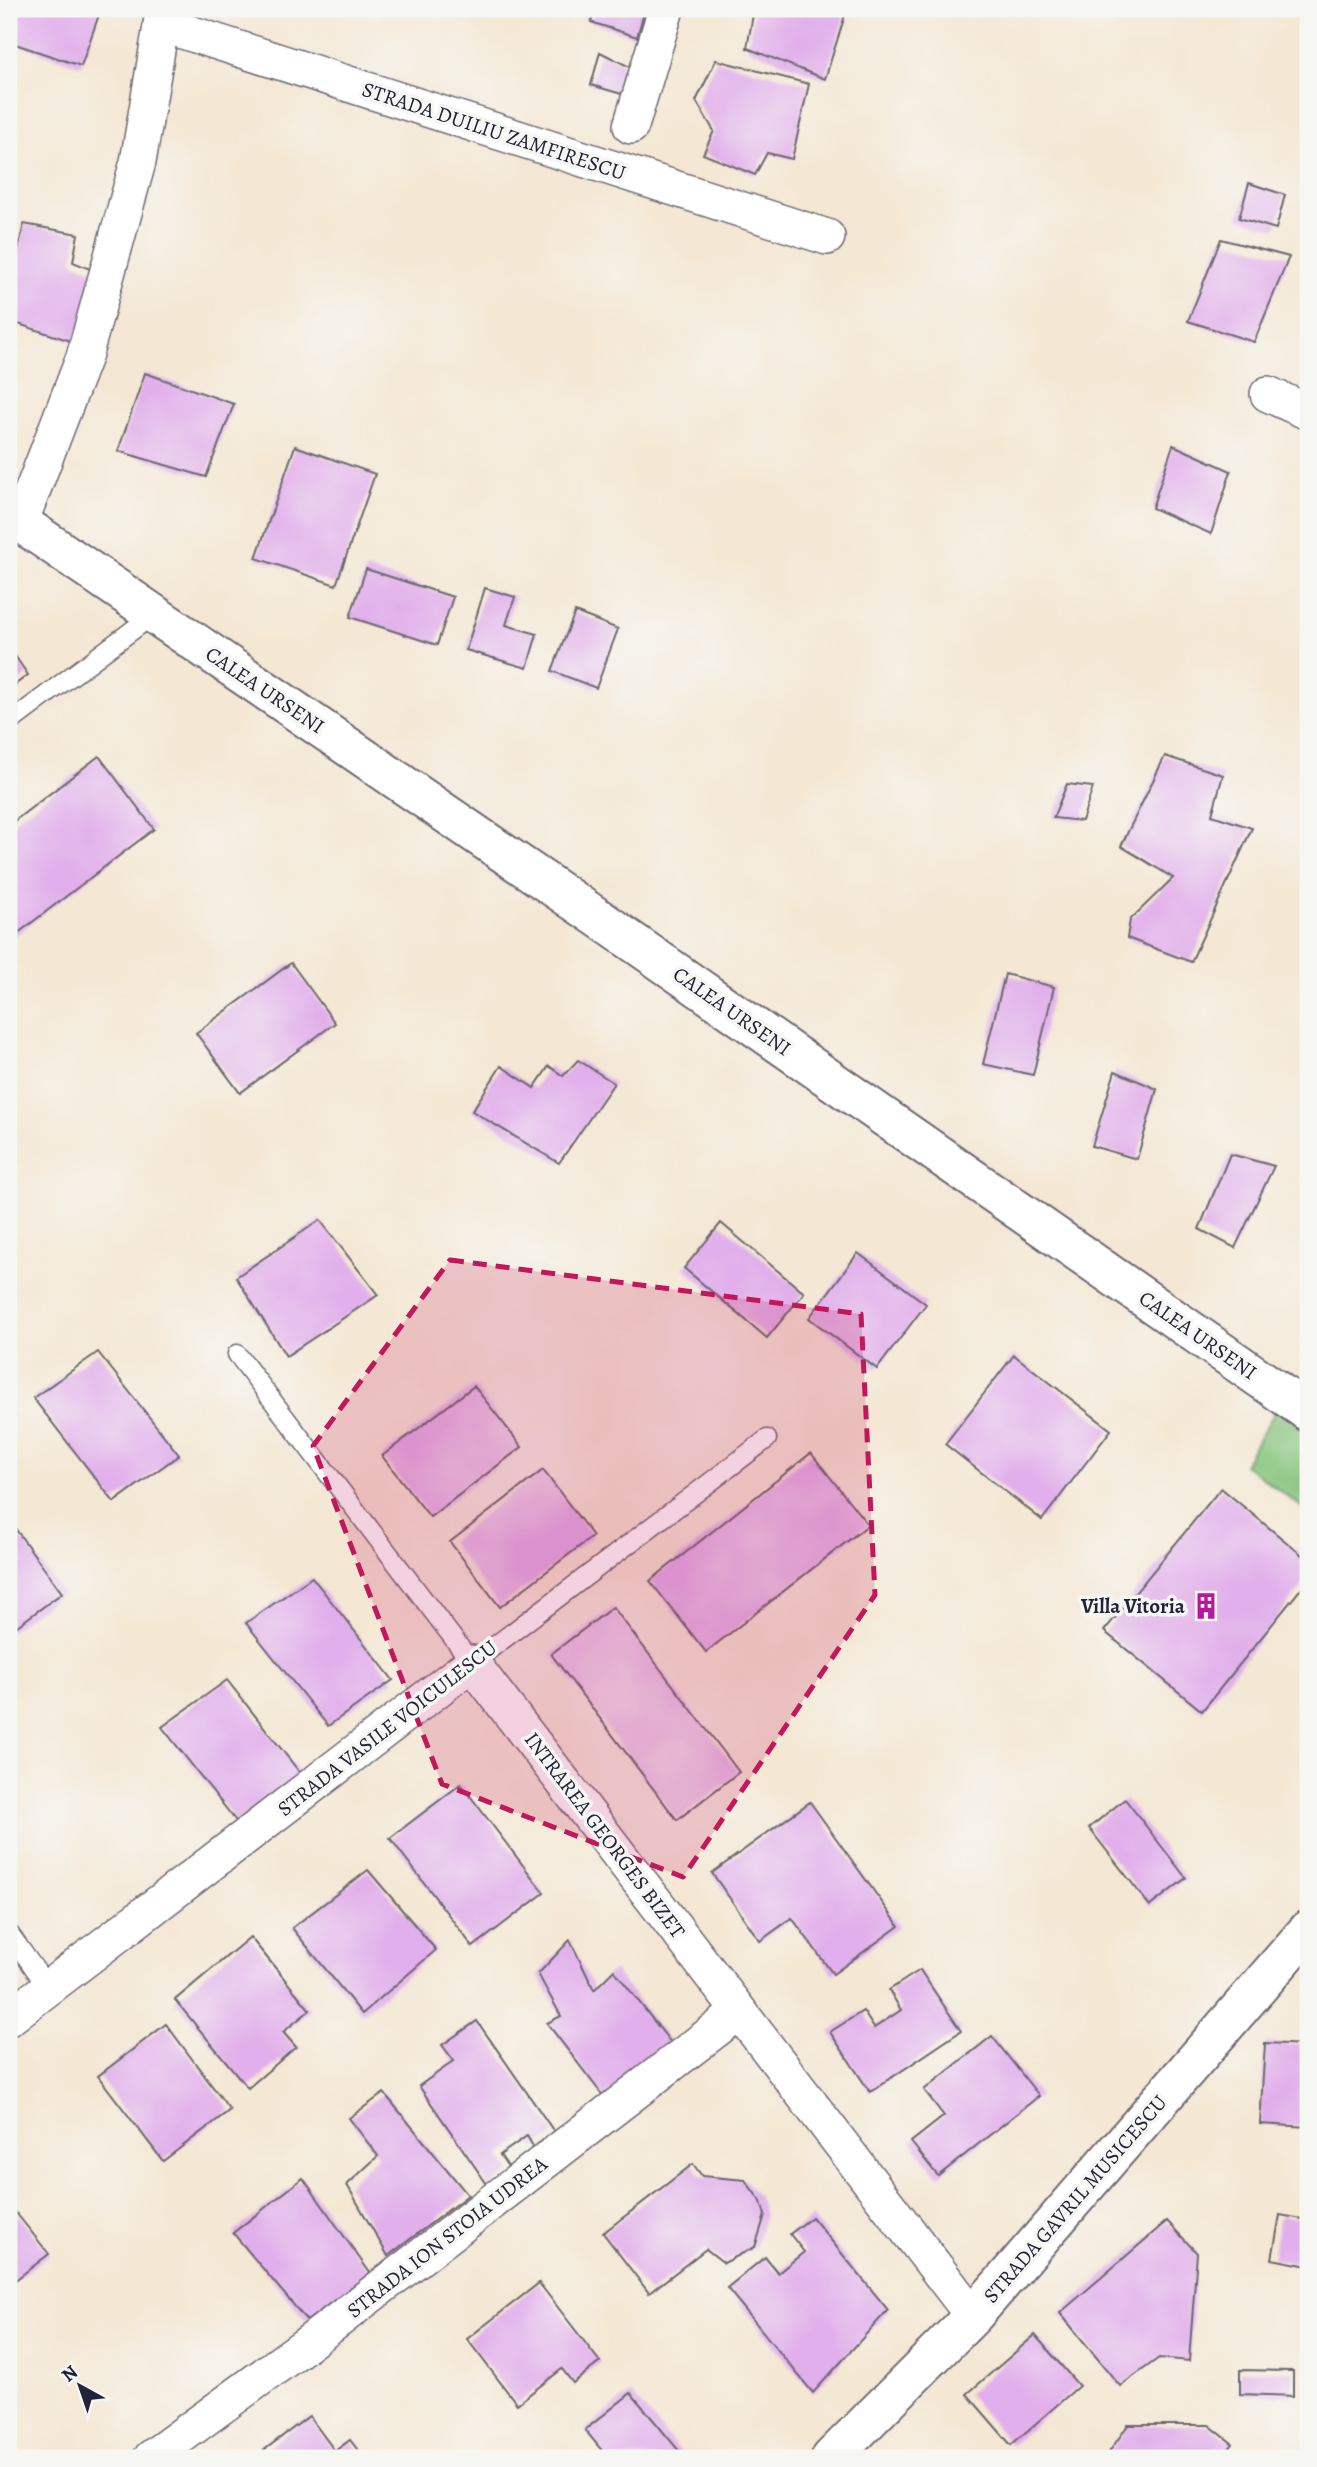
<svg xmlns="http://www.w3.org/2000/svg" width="1317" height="2467" font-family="Alegreya,serif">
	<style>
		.green { fill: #85c47c; stroke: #54735c; stroke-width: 2 }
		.building { fill: #e1afeb }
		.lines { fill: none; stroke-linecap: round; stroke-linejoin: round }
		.service-casing { stroke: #6c6770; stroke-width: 21 }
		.minor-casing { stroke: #6c6770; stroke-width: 38 }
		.tertiary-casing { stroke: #6c6770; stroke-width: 42 }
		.service { stroke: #fff; stroke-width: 18 }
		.minor { stroke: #fff; stroke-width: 35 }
		.tertiary { stroke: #fff; stroke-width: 38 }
		.marked { fill: #c2185b; fill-opacity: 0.2; stroke: #c2185b; stroke-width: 5; stroke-dasharray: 14 9; stroke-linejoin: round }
		.labels { text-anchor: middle; stroke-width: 7; stroke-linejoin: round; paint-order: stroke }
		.street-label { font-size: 21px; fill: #22223b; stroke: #f6f6f2 }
		.poi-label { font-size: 21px; font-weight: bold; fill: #22223b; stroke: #f6f6f2; text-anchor: end }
	</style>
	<rect width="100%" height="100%" fill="#f6f6f2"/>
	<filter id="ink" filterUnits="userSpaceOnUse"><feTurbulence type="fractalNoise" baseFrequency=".0143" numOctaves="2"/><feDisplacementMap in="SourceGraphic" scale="14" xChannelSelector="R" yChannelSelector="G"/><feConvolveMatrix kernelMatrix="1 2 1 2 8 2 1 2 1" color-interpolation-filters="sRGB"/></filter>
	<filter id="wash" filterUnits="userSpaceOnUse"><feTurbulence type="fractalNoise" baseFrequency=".00686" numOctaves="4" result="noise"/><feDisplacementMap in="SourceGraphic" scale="28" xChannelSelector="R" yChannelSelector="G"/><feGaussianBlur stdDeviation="1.57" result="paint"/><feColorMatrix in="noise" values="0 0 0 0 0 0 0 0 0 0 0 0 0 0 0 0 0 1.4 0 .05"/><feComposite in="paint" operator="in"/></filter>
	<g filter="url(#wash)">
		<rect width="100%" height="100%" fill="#f4e7d3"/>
		<!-- green -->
		<path class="green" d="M1276,1410L1308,1433V1512L1244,1464Z"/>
		<g id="blocks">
			<!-- building -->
			<g class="building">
				<path d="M9,9H101L81,66L9,42Z"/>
				<path d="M595,9H645L637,37L591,22Z"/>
				<path d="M754,9H847L825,79L747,48Z"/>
				<path d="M600,52L632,68L625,95L591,85Z"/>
				<path d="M716,60L809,84L792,159L767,153L755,175L703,154L714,131L696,101Z"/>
				<path d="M1249,183L1285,195L1276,229L1239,218Z"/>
				<path d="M24,224L78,234L73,262L95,271L77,343L9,321V288Z"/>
				<path d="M1221,239L1289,257L1254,342L1188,321Z"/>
				<path d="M145,373L234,404L206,477L118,451Z"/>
				<path d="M1173,445L1231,471L1211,534L1152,508Z"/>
				<path d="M295,446L375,474L336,585L256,558Z"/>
				<path d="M366,569L453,597L437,645L350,617Z"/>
				<path d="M485,588L515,597L506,625L537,634L527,668L466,650Z"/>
				<path d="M575,612L618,629L596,688L552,671Z"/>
				<path d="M9,647L28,675L9,689Z"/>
				<path d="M99,756L154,829L9,940V825Z"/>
				<path d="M1165,756L1223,775L1212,815L1252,828L1191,962L1127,938L1130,920L1173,878L1121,846Z"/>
				<path d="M1067,784L1093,787L1082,821L1053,818Z"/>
				<path d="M291,963L335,1023L240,1093L196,1033Z"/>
				<path d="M1005,974L1054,987L1033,1075L983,1064Z"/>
				<path d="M578,1060L614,1083L559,1163L472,1111L501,1066L534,1088L549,1066L563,1076Z"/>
				<path d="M1115,1071L1157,1089L1137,1159L1092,1146Z"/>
				<path d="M1230,1154L1274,1166L1235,1248L1199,1229Z"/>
				<path d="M320,1220L378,1295L286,1356L236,1277Z"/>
				<path d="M721,1223L804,1293L767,1338L684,1268Z"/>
				<path d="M858,1253L926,1304L877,1369L809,1318Z"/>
				<path d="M98,1352L179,1455L114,1502L33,1398Z"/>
				<path d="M1014,1355L1111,1430L1042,1520L945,1444Z"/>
				<path d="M474,1386L522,1447L430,1517L382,1456Z"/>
				<path d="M811,1453L868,1525L706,1652L650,1581Z"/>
				<path d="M543,1470L593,1536L500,1607L450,1542Z"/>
				<path d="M1221,1488L1308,1560V1580L1202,1711L1104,1631Z"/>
				<path d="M9,1520L62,1593L9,1632Z"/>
				<path d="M312,1577L393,1680L328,1726L246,1623Z"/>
				<path d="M613,1607L739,1772L677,1820L551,1654Z"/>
				<path d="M227,1680L308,1783L243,1830L162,1727Z"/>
				<path d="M461,1784L544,1893L473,1947L390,1838Z"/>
				<path d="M1125,1799L1186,1878L1150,1906L1089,1828Z"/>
				<path d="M810,1802L899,1926L833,1974L792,1918L760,1941L712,1873Z"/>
				<path d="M368,1870L436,1950L362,2014L292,1928Z"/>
				<path d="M250,1937L310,2010L283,2032L296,2047L248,2088L175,2000Z"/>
				<path d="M570,1940L594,1990L614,1970L672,2044L604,2097L547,2023L561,2016L538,1974Z"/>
				<path d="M920,1970L961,2031L870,2092L830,2032L863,2011L874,2028L901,2010L889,1990Z"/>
				<path d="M477,2021L555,2133L534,2148L527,2136L500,2155L511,2171L489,2187L419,2086L454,2061L442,2045Z"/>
				<path d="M166,2024L230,2110L163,2161L98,2076Z"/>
				<path d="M992,2036L1039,2096L938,2176L911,2142L944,2116L924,2090Z"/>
				<path d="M1265,2043L1308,2045V2127L1260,2124Z"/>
				<path d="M384,2093L468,2195L388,2256L347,2185L378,2156L349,2118Z"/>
				<path d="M693,2164L702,2176L745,2180L761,2202L765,2215L755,2247L724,2263L706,2249L649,2293L603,2233Z"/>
				<path d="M303,2178L370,2273L307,2321L233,2233Z"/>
				<path d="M9,2204L49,2254L9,2285Z"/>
				<path d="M1280,2215L1308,2220V2266L1272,2259Z"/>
				<path d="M812,2217L888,2310L813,2393L727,2288L765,2257L778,2273L804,2252L790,2234Z"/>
				<path d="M1167,2221L1197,2253L1189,2361L1159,2358L1120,2386L1060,2313Z"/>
				<path d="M539,2283L600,2362L573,2383L562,2369L517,2404L467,2339Z"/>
				<path d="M1035,2335L1079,2386L1011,2445L967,2394Z"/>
				<path d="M1240,2370L1293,2371V2396L1240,2394Z"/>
				<path d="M631,2393L685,2458H608L585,2430Z"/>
				<path d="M309,2416L335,2451L350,2440L364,2458H269L263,2451Z"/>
				<path d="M1128,2425H1209L1233,2444L1221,2458H1105Z"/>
			</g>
		</g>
	</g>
	<g filter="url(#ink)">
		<use href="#blocks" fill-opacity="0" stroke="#6c6770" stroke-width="2"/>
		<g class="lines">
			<defs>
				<g id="service">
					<path d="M9,723L154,614"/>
					<path d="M237,1354L472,1663L767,1439"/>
					<path d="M9,1933L49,1989"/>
				</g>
				<g id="minor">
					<path d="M161,24L827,237"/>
					<path d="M631,126L666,9"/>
					<path d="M1268,394L1308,412"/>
					<path d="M20,523L84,357L138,162L164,9"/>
					<path d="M9,2018L472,1663L973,2316"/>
					<path d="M151,2458L315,2338L739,2012"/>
				</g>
				<g id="tertiary">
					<path d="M9,515L597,917L1308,1412"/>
					<path d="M831,2458L973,2316L1308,1930"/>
				</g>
			</defs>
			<!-- service casing -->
			<use href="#service" class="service-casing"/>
			<!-- minor casing -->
			<use href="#minor" class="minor-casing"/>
			<!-- tertiary casing -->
			<use href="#tertiary" class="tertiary-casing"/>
			<!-- service -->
			<use href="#service" class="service"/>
			<!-- minor -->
			<use href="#minor" class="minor"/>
			<!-- tertiary -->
			<use href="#tertiary" class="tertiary"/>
		</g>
	</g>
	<!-- marked area -->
	<path class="marked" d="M450,1260L861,1314L875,1595L683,1877L442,1784L313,1446Z"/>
	<!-- icons -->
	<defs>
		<symbol id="building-bare" viewBox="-9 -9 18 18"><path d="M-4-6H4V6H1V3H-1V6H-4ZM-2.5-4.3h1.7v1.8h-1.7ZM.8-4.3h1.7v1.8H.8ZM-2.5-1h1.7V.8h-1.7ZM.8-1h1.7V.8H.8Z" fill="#b5179e" stroke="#f6f6f2" stroke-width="2.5" paint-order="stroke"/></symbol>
	</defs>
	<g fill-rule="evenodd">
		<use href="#building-bare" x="1187" y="1587" width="38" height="38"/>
	</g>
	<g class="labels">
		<!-- street labels -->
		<g class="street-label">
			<text transform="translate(494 131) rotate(18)" y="7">STRADA DUILIU ZAMFIRESCU</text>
			<text transform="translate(265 690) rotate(34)" y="7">CALEA URSENI</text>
			<text transform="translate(732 1011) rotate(35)" y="7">CALEA URSENI</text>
			<text transform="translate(1198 1335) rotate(35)" y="7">CALEA URSENI</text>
			<text transform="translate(387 1728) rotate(-38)" y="7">STRADA VASILE VOICULESCU</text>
			<text transform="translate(605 1835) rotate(53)" y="7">INTRAREA GEORGES BIZET</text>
			<text transform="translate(1075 2199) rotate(-49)" y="7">STRADA GAVRIL MUSICESCU</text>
			<text transform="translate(447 2237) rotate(-38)" y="7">STRADA ION STOIA UDREA</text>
		</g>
		<!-- poi labels -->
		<g class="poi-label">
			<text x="1185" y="1613">Villa Vitoria</text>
		</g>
	</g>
	<!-- margin -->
	<rect width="1317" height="2467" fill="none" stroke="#f6f6f2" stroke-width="35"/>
	<!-- north arrow -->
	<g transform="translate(80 2386) rotate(320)" stroke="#f6f6f2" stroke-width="5" paint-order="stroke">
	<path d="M0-5L12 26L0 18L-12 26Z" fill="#22223b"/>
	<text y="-10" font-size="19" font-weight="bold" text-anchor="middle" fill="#22223b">N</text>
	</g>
</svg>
